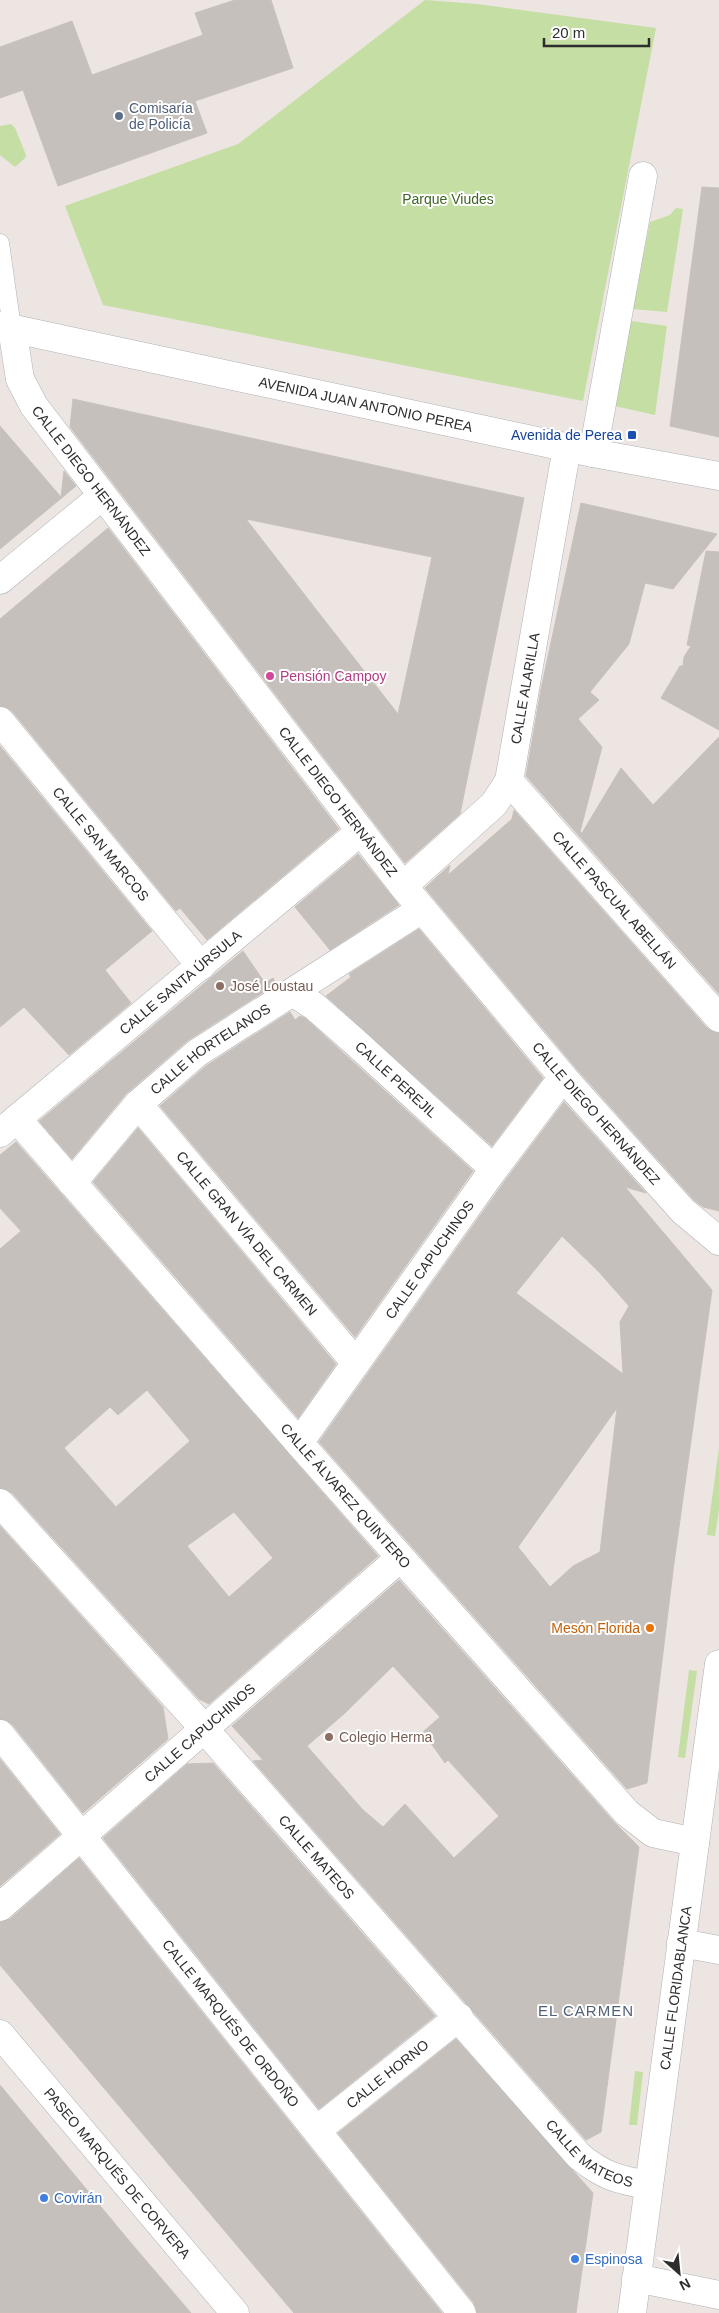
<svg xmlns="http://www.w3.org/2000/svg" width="719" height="2313" font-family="Arial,sans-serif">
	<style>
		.green { fill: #c4dea3 }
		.building { fill: #c6c0bc; stroke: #c9c1ba; fill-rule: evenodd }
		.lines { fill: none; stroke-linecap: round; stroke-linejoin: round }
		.lane-casing { stroke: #adb2b8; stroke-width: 19 }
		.street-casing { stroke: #adb2b8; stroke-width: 29 }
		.secondary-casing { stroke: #adb2b8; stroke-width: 29 }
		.lane { stroke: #fff; stroke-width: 18 }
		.street { stroke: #fff; stroke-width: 28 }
		.secondary { stroke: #fff; stroke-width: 28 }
		.service-dot { fill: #5c6f8a; stroke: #fff; stroke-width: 2 }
		.transit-dot { fill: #1a4fb4; stroke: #fff; stroke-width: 2 }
		.hotel-dot { fill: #d1479c; stroke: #fff; stroke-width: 2 }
		.education-dot { fill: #8d6e63; stroke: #fff; stroke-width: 2 }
		.food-dot { fill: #e8710a; stroke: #fff; stroke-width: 2 }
		.shop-dot { fill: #3f7fe0; stroke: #fff; stroke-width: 2 }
		.labels { text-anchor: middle; stroke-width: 4; stroke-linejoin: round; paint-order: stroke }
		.service-label { font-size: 14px; fill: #4e5e75; stroke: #fff; text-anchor: start }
		.park-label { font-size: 14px; fill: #3e6522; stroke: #fff }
		.street-label { font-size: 14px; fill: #2d2d2d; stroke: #fff }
		.transit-label { font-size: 14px; fill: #164399; stroke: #fff; text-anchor: end }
		.hotel-label { font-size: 14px; fill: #b23c85; stroke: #fff; text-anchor: start }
		.education-label { font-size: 14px; fill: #785e54; stroke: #fff; text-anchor: start }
		.food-label { font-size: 14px; fill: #c56008; stroke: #fff; text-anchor: end }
		.shop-label { font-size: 14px; fill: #366cbe; stroke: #fff; text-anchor: start }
		.neighbourhood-label { font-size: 15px; letter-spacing: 1px; fill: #51617a; stroke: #fff }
	</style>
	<rect width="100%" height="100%" fill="#ede5e1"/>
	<!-- green -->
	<g class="green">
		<path d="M425,0L477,4L656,28L583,401L103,305L65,206L238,144Z"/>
		<path d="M11,124L15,128L26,155L25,158L15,167L0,155V126Z"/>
		<path d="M676,208L683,209L667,312L633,309L650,222L670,215Z"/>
		<path d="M631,321L667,326L655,415L615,406Z"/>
		<path d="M719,1448V1509L715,1536L707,1535Z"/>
		<path d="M689,1670L697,1671L685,1758L678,1757Z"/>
		<path d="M635,2071L643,2072L637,2125H629Z"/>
	</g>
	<!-- building -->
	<g class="building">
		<path d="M235,0H271L293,68L195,101L207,133L58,186L23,90L0,98V47L72,21L92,75L203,35L195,13Z"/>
		<path d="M702,187L719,188V437L670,426Z"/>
		<path d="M73,399L524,498L460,814L405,863L70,427ZM246,519L432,557L398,714L318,612Z"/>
		<path d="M0,426L61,497L64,471L76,486L0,549Z"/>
		<path d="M581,503L717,534L673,589L645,583L629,644L590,692L599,700L578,719L602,747L580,832L582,833L621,768L653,805L719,737V994L526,776L541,689Z"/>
		<path d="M108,528L339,829L207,940L180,908L176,911L12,711L0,706V619Z"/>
		<path d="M706,551L719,552V730L661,698L680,666H683L684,657L691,646L687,645Z"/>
		<path d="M0,746L152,931L105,970L131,1003L69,1055L24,1007L0,1027Z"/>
		<path d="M514,810L707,1028L719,1033V1211L703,1207L694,1200L575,1067L425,888L450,865L448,875L512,819Z"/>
		<path d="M358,854L399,905L330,950L295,907Z"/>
		<path d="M419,929L543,1078L492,1146L326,996L351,977L349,974Z"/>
		<path d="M243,951L265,983L273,978L276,984L187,1041L126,1094L72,1159L39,1121Z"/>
		<path d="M290,1012L295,1020L300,1016L305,1018L473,1171L355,1337L160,1106L206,1066Z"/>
		<path d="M564,1102L646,1193L625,1187L712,1290L674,1563L647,1783L627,1789L319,1442L507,1178ZM562,1236L599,1272L629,1306L620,1322L623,1374L516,1293ZM617,1408L600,1552L573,1566L550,1587L518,1547Z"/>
		<path d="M138,1128L336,1364L298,1418L93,1182Z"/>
		<path d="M16,1142L378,1556L209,1704L199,1699L12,1493L0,1488V1249L21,1231L0,1208V1155ZM147,1390L190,1441L116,1507L64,1448L110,1407L118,1415ZM234,1512L273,1558L229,1597L187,1546Z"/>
		<path d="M0,1526L163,1707L168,1739L83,1813L12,1724L0,1719Z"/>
		<path d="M399,1580L615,1823L639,1847L601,2132L586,2140L253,1761L263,1760L232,1726ZM393,1666L440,1717L423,1732L445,1763L448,1760L499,1816L454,1858L405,1804L383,1827L363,1810L307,1746L345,1713Z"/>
		<path d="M0,1759L60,1834L0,1886Z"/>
		<path d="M213,1763L435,2016L319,2109L103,1838L187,1764Z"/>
		<path d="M79,1858L442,2313H294L0,1965V1922L10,1919Z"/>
		<path d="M456,2039L593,2193L576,2313H477L474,2303L338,2133Z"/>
		<path d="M0,2085L131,2243L191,2313H0Z"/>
	</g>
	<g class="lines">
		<defs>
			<path id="lane" d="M0,243L12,328"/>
			<g id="street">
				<path id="s1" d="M12,328L20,379L34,406L403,886L563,1077L683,1211L719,1241"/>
				<path d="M593,453L643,176"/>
				<path d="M0,580L102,496"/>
				<path id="s2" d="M0,721L201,966"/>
				<path id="s3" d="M509,781L719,1018"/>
				<path id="s4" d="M403,886L494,804L509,781L567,447"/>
				<path id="s5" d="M294,993L314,1006L354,1041L494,1169"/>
				<path id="s6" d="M138,1104L356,1363"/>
				<path id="s7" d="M17,1119L299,1443L627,1813L653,1833L695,1842"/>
				<path id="s8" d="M0,1133L361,831"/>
				<path id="s9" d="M72,1183L138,1104L197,1053L422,909"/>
				<path id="s10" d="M299,1443L494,1169L563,1077"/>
				<path id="s11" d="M0,1503L192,1715L579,2156C603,2176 619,2180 648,2185"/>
				<path id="s12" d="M0,1734L462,2313"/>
				<path id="s13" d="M0,1907L400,1558"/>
				<path d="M681,1943L719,1950"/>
				<path id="s14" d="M317,2130L459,2017"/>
				<path d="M636,2278L719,2295"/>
			</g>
			<g id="secondary">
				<path id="s15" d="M0,326L593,453L719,476"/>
				<path id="s16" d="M0,2034L235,2313"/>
				<path id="s17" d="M632,2313L719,1664"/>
			</g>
		</defs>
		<!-- lane casing -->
		<use href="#lane" class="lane-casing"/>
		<!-- street casing -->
		<use href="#street" class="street-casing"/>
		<!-- secondary casing -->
		<use href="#secondary" class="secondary-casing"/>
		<!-- lane -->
		<use href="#lane" class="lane"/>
		<!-- street -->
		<use href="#street" class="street"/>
		<!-- secondary -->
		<use href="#secondary" class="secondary"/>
	</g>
	<!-- markers -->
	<circle class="service-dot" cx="119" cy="116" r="5"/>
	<rect class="transit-dot" x="627" y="430" width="10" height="10" rx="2.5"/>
	<circle class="hotel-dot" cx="270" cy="676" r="5"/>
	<g class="education-dot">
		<circle cx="220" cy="986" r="5"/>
		<circle cx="329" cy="1737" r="5"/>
	</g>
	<circle class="food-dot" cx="650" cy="1628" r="5"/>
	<g class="shop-dot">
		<circle cx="44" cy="2198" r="5"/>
		<circle cx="575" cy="2259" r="5"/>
	</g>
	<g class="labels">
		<!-- service labels -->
		<g class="service-label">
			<text x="129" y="113">Comisaría<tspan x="129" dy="16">de Policía</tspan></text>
		</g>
		<!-- park labels -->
		<g class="park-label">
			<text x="448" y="204">Parque Viudes</text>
		</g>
		<!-- street labels -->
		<g class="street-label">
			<text dy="5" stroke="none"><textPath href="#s15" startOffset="374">AVENIDA JUAN ANTONIO PEREA</textPath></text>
			<text dy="5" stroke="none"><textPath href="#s1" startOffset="176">CALLE DIEGO HERNÁNDEZ</textPath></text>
			<text dy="5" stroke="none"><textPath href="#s4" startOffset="244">CALLE ALARILLA</textPath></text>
			<text dy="5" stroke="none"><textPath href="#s1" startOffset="581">CALLE DIEGO HERNÁNDEZ</textPath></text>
			<text dy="5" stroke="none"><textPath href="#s2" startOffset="159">CALLE SAN MARCOS</textPath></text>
			<text dy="5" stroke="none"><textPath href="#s3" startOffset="159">CALLE PASCUAL ABELLÁN</textPath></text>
			<text dy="5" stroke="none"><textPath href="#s8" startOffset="235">CALLE SANTA ÚRSULA</textPath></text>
			<text dy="5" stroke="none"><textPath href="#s9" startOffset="194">CALLE HORTELANOS</textPath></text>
			<text dy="5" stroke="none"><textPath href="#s5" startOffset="134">CALLE PEREJIL</textPath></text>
			<text dy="5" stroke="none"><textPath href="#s1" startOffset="986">CALLE DIEGO HERNÁNDEZ</textPath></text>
			<text dy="5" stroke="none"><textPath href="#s6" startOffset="169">CALLE GRAN VÍA DEL CARMEN</textPath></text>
			<text dy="5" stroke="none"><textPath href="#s10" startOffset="225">CALLE CAPUCHINOS</textPath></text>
			<text dy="5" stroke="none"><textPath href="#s7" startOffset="500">CALLE ÁLVAREZ QUINTERO</textPath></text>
			<text dy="5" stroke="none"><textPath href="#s13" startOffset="265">CALLE CAPUCHINOS</textPath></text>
			<text dy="5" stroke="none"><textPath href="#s11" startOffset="475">CALLE MATEOS</textPath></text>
			<text dy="5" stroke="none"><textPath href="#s17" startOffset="328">CALLE FLORIDABLANCA</textPath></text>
			<text dy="5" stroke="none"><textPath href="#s12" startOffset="370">CALLE MARQUÉS DE ORDOÑO</textPath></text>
			<text dy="5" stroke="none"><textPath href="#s14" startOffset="90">CALLE HORNO</textPath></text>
			<text dy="5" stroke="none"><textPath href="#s11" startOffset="880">CALLE MATEOS</textPath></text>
			<text dy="5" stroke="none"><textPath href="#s16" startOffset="182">PASEO MARQUÉS DE CORVERA</textPath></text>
		</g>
		<!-- transit labels -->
		<g class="transit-label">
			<text x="622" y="440">Avenida de Perea</text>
		</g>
		<!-- hotel labels -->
		<g class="hotel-label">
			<text x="280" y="681">Pensión Campoy</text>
		</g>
		<!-- education labels -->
		<g class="education-label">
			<text x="230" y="991">José Loustau</text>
			<text x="339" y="1742">Colegio Herma</text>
		</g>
		<!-- food labels -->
		<g class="food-label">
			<text x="640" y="1633">Mesón Florida</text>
		</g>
		<!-- shop labels -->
		<g class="shop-label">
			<text x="54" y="2203">Covirán</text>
			<text x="585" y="2264">Espinosa</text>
		</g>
		<!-- neighbourhood labels -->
		<g class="neighbourhood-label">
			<text x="586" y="2016">EL CARMEN</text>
		</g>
	</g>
	<!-- north arrow -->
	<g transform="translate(679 2273) rotate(153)" stroke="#ffffff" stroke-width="4" paint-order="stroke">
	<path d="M0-4L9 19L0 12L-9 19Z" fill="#2d2d2d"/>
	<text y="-8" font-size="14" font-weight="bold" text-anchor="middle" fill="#2d2d2d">N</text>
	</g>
	<!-- scale -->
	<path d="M544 38v8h105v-8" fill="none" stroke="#2d2d2d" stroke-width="2.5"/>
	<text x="552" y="38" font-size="15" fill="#2d2d2d" stroke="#ffffff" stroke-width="4" paint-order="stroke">20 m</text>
</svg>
